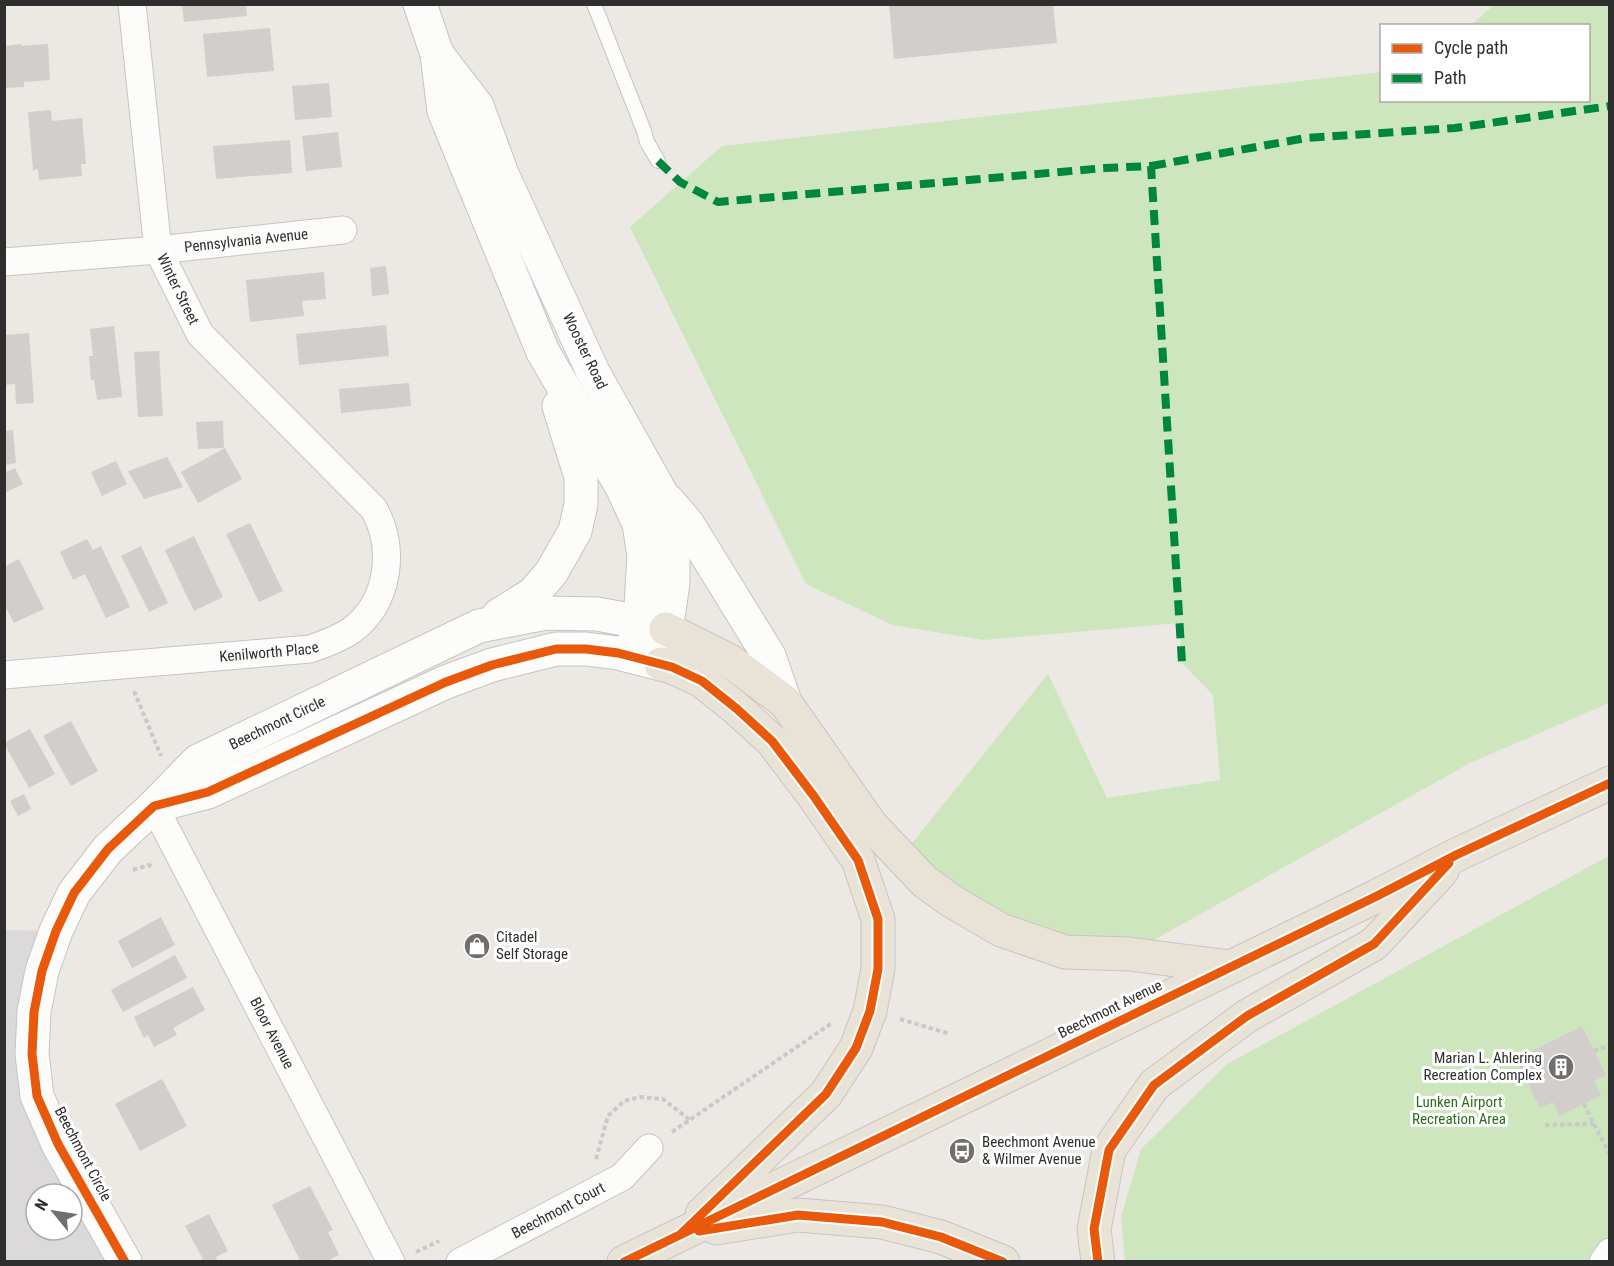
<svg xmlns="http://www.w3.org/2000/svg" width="1614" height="1266" font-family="'Roboto Condensed',sans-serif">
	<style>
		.industrial { fill: #dcd9db; fill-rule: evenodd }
		.green { fill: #cee6be }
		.building { fill: #d1cecb }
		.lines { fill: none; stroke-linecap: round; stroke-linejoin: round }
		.service-casing { stroke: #c5c4c5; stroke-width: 16 }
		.minor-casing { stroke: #c5c4c5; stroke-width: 29 }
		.tertiary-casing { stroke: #c5c4c5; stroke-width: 35 }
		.trunk-casing { stroke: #c6c5c4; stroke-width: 35 }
		.path { stroke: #c9c9c8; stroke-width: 4; stroke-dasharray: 4.5 3; stroke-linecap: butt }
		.service { stroke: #fcfcfb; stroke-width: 14 }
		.minor { stroke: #fcfcfb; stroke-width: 27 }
		.tertiary { stroke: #fcfcfb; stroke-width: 33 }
		.trunk { stroke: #e9e2d6; stroke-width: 33 }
		.quiet { stroke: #00873e; stroke-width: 8; stroke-dasharray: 15 8; stroke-linecap: butt }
		.cycleway-casing { stroke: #fff; stroke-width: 13 }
		.cycleway { stroke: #e8590c; stroke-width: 9 }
		.labels { text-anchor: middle; stroke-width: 6; stroke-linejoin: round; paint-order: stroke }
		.street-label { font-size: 15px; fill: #2e2e2e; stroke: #fff }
		.poi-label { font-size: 15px; fill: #2e2e2e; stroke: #fff; text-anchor: start }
		.park-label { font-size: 15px; fill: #2c6e1b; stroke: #fff }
	</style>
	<rect width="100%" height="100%" fill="#ece8e4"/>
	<!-- industrial -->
	<path class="industrial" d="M5,930L56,931L32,1054L125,1261L5,1262ZM36,1194H72V1230H36Z"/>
	<!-- green -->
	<g class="green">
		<path d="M1494,5H1609V703L1470,763L1129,954L1065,952L901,857L1048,674L1107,798L1220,780L1213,695L1182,663L1179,623L984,640L892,625L806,584L630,227L722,146L1381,72L1382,100H1588V26L1471,25Z"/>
		<path d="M1609,856V1261H1125L1121,1217L1141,1149L1227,1064Z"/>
	</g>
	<!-- building -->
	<g class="building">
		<path d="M182,4H246L247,16L184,22Z"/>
		<path d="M889,4H1053L1057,43L894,59Z"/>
		<path d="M270,28L274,71L207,77L203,34Z"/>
		<path d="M21,44L22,46L48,44L50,80L24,82V87L4,88V46Z"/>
		<path d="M329,83L332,117L295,120L292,86Z"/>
		<path d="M51,110L52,121L82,118L86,164H81L82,176L39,180L38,169L33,170L28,112Z"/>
		<path d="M338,132L342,167L306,171L302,136Z"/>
		<path d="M290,140L292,173L216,179L213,146Z"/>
		<path d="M386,266L389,294L372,296L370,268Z"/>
		<path d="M324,272L326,299L302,301L304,316L250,322L246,280Z"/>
		<path d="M386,325L389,356L299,365L296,334Z"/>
		<path d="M114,326L122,397L97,400L94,380H91L89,356H93L90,329Z"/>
		<path d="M29,333L34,403L16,404L15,384L4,385V335Z"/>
		<path d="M159,351L163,416L138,417L134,352Z"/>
		<path d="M409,383L411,406L341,413L339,389Z"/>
		<path d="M223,421L224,448L198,449L196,422Z"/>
		<path d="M13,430L16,463L4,465V431Z"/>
		<path d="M225,448L242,479L198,503L181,472Z"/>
		<path d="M167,457L183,487L144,499L128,471Z"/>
		<path d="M116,461L127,484L102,496L91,472Z"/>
		<path d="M15,468L23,484L4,493V473Z"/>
		<path d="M250,523L283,591L259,602L226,534Z"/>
		<path d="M194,536L223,597L194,611L165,550Z"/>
		<path d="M87,539L93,550L101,546L130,607L106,618L85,574L73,580L60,552Z"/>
		<path d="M141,546L168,603L149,612L121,556Z"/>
		<path d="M19,559L44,609L14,623L4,604V567Z"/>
		<path d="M71,721L98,771L71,786L43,736Z"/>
		<path d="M30,729L55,774L29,788L4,743Z"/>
		<path d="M24,794L31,809L18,816L10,801Z"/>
		<path d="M161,917L175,945L132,968L118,941Z"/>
		<path d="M175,955L187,978L123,1012L111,990Z"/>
		<path d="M193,987L205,1010L173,1028L177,1035L154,1047L148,1035L144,1038L134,1017Z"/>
		<path d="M1582,1026L1606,1075L1594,1081L1601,1095L1560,1116L1553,1102L1540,1108L1516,1059Z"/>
		<path d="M162,1079L187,1126L140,1151L115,1104Z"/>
		<path d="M310,1186L333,1230L328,1232L339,1255L326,1262H301L272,1205Z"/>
		<path d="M209,1214L228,1251L216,1257L218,1262H198L203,1259L185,1226Z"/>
	</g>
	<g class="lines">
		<defs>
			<path id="service" d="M594,4L644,131L647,142L658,161"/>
			<g id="minor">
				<path id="s1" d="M4,262L158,250L343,230"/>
				<path id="s2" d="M4,675L310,649C325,644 339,639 352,630C389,602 396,549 374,509L200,334L158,250L132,4"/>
				<path id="s3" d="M154,806L391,1262"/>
				<path id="s4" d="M460,1262L622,1177L649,1148"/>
				<path d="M1603,1262L1610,1252"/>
			</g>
			<g id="tertiary">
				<path d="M420,4L437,54L444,111L543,352L623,489L639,524L644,555L640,622L634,644"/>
				<path d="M668,501L687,523L769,656L785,702"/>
				<path d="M499,615L533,594L551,573L575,531L581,504V477L559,406"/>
				<path d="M154,806L208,792L446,682L492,665L556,649H586L618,653L661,664L673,583V544L661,493L593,372L502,174L477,106L437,54"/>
				<path id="s5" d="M125,1262L58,1144L37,1096L32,1054L34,1012L42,971L56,931L74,893L108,849L154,806L198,761L479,626L546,613L597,614L640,622L666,629"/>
			</g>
			<g id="trunk">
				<path d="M666,629L730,661L785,702L871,825L925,882L953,902L1001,930L1065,952L1129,954L1230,967"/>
				<path d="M661,664L672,667L702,681L737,709L772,741L813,795L858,860L878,919V969L870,1011L856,1048L826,1094L702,1214"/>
				<path d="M716,1228L798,1215L882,1222L941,1237L1003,1262"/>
				<path d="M624,1262L1377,896L1456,855L1610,783"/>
				<path d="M1098,1262L1094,1229L1109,1150L1154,1085L1247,1016L1374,944L1442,871"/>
			</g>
		</defs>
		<!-- service casing -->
		<use href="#service" class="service-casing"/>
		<!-- minor casing -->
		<use href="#minor" class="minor-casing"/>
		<!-- tertiary casing -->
		<use href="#tertiary" class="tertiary-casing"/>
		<!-- trunk casing -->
		<use href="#trunk" class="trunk-casing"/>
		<!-- path -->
		<g class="path">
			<path d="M134,691L161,756"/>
			<path d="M133,870L149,865L152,867"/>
			<path d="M900,1019L950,1034"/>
			<path d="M1594,1051L1610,1045"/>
			<path d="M1584,1104L1610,1155"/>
			<path d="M1545,1125L1594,1124"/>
			<path d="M672,1132L832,1023"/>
			<path d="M596,1159L608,1116L624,1101L640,1097L663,1099L690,1120"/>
			<path d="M416,1252L439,1241"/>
		</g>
		<!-- service -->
		<use href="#service" class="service"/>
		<!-- minor -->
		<use href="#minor" class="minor"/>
		<!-- tertiary -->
		<use href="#tertiary" class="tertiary"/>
		<!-- trunk -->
		<use href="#trunk" class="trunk"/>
		<!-- quiet -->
		<g class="quiet">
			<path d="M658,161L680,182L718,202L1105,168L1151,166L1182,663"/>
			<path d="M1151,166L1306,138L1455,128L1610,106"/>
		</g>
		<defs>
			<g id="cycleway">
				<path d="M699,1231L798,1215L882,1222L941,1237L1003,1262"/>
				<path d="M125,1262L58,1144L37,1096L32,1054L34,1012L42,971L56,931L74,893L108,849L154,806L208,792L446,682L492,665L556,649H586L618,653L672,667L702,681L737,709L772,741L813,795L858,860L878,919V969L870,1011L856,1048L826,1094L681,1234"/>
				<path d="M624,1262L1377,896L1456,855L1610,783"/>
				<path d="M1098,1262L1094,1229L1109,1150L1154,1085L1247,1016L1374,944L1449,863"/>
			</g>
		</defs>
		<!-- cycleway casing -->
		<use href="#cycleway" class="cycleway-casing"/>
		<!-- cycleway -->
		<use href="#cycleway" class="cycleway"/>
	</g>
	<!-- icons -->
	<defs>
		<symbol id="shop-disc" viewBox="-11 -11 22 22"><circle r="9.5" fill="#706f6e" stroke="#fff"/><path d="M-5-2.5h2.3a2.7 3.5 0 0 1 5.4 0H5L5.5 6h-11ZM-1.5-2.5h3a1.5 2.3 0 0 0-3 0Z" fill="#fff"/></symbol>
		<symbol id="building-disc" viewBox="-11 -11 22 22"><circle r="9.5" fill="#706f6e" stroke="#fff"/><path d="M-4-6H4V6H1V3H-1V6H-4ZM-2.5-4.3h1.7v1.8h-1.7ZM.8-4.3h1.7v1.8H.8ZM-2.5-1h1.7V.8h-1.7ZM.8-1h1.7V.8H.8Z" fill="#fff"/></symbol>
		<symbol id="bus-disc" viewBox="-11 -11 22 22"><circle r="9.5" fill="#706f6e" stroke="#fff"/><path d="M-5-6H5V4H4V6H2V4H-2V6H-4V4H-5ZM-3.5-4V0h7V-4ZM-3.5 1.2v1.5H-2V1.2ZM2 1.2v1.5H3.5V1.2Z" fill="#fff"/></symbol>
	</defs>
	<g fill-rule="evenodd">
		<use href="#shop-disc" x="462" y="931" width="30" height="30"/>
		<use href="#building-disc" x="1546" y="1052" width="30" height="30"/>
		<use href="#bus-disc" x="947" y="1136" width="30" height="30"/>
	</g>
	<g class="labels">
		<!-- street labels -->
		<g class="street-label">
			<text dy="5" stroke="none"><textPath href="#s1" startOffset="243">Pennsylvania Avenue</textPath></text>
			<text transform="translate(178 289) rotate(64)" y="5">Winter Street</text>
			<text transform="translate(585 351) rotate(64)" y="5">Wooster Road</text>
			<text dy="5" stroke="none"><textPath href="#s2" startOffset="266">Kenilworth Place</textPath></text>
			<text dy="5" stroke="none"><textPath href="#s5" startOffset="668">Beechmont Circle</textPath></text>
			<text transform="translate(1110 1009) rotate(-26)" y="5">Beechmont Avenue</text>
			<text dy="5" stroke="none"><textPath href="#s3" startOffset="256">Bloor Avenue</textPath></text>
			<text transform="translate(83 1154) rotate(62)" y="5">Beechmont Circle</text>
			<text dy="5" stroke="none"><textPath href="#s4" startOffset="111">Beechmont Court</textPath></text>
		</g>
		<!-- poi labels -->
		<g class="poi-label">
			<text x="496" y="942">Citadel<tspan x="496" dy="17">Self Storage</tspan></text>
			<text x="1542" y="1063" text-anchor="end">Marian L. Ahlering<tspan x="1542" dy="17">Recreation Complex</tspan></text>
			<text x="982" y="1147">Beechmont Avenue<tspan x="982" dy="17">&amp; Wilmer Avenue</tspan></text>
		</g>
		<!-- park labels -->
		<g class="park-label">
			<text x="1459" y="1107">Lunken Airport<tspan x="1459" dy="17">Recreation Area</tspan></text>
		</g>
	</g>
	<!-- border -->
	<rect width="1614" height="1266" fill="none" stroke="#2e2e2e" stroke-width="12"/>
	<!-- legend -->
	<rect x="1380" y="24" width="210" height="78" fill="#ffffff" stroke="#ababab" stroke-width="1.5"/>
	<rect x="1392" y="44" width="30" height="9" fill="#e8590c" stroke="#ababab" stroke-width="1.5"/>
	<text x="1434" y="54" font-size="18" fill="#2e2e2e">Cycle path</text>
	<rect x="1392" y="74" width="30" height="9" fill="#00873e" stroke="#ababab" stroke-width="1.5"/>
	<text x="1434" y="84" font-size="18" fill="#2e2e2e">Path</text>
	<!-- north arrow -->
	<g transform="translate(54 1212) rotate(300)"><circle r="28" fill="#ffffff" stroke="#ababab" stroke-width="1.5"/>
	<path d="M0-4.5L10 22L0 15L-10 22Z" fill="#706f6e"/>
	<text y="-9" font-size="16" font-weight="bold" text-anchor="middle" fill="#2e2e2e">N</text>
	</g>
</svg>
